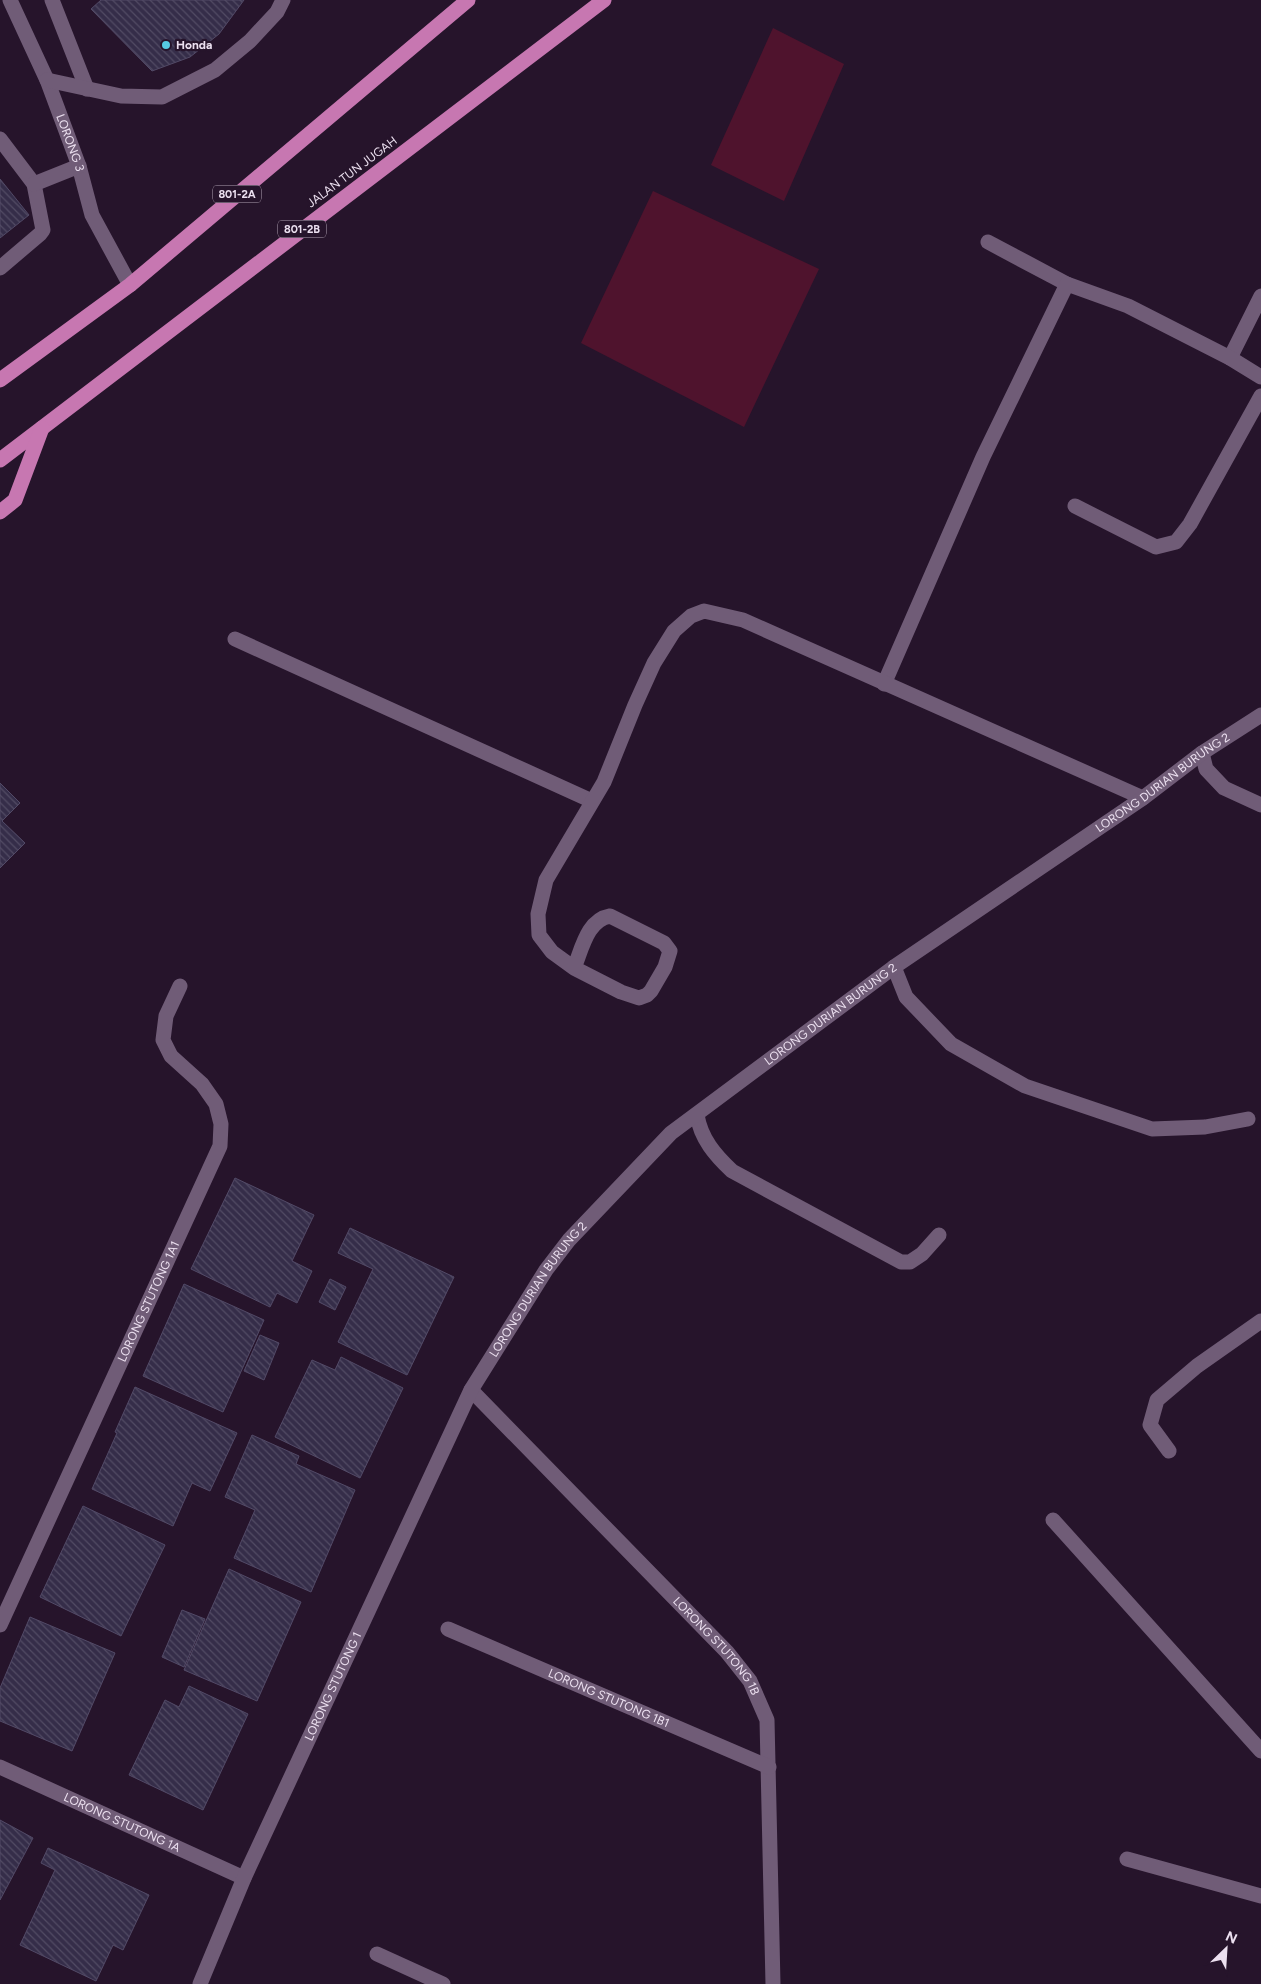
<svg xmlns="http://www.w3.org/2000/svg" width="1261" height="1984" font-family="Figtree,sans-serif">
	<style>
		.garden { fill: #4f132d }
		.building { fill: url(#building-back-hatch); stroke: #524a67 }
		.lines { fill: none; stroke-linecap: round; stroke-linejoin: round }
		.minor { stroke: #705c77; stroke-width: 15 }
		.highway { stroke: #c777b1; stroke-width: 15 }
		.poi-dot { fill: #56c9e1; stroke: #26142b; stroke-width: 2 }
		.labels { text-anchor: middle; stroke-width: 4.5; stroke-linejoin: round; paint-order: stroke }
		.shield { fill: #26142b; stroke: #b1a3b5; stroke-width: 1 }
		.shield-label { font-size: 11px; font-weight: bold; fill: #ece0f0 }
		.poi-label { font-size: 12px; font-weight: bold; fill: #ece0f0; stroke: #26142b; text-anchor: start }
		.street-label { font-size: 12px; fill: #ece0f0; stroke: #26142b }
	</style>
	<defs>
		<pattern id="building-back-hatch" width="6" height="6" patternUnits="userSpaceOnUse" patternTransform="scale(1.25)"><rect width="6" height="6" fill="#352d49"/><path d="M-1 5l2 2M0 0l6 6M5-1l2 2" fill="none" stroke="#524b64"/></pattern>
	</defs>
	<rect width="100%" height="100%" fill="#26142b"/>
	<!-- garden -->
	<g class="garden">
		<path d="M773,28L844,64L784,201L711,165Z"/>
		<path d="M653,191L819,269L744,427L581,343Z"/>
	</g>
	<!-- building -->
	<g class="building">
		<path d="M101,0H244L219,34L190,57L152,71L91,9Z"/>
		<path d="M0,179L29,215L0,238Z"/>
		<path d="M0,783L20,803L2,821L25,843L0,868Z"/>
		<path d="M235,1178L314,1215L292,1261L312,1271L297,1303L277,1293L270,1307L191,1269Z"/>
		<path d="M350,1228L454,1277L407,1375L338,1342L373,1269L338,1253Z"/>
		<path d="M330,1279L346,1287L335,1310L319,1302Z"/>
		<path d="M184,1284L264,1320L223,1412L143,1376Z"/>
		<path d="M260,1335L279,1343L264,1380L244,1371Z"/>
		<path d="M341,1357L403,1388L360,1478L275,1437L312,1360L335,1370Z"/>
		<path d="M135,1387L237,1433L210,1491L192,1483L173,1526L92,1489L117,1433L115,1432Z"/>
		<path d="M252,1435L299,1456L296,1464L355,1490L311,1592L234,1558L255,1510L225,1497Z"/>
		<path d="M83,1506L165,1545L121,1636L40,1597Z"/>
		<path d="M229,1569L301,1602L257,1701L184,1670Z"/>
		<path d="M182,1610L205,1619L184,1667L162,1657Z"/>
		<path d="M30,1617L115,1653L72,1751L0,1721V1688Z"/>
		<path d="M189,1686L248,1714L203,1810L129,1775L165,1700L179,1707Z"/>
		<path d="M0,1820L33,1838L0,1900Z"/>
		<path d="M48,1848L149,1895L123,1950L113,1945L96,1981L20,1945L55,1870L41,1863Z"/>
	</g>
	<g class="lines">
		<!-- minor -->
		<g class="minor">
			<path id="s1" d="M10,0L47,80L79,166L92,215L130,285"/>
			<path d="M52,0L87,89"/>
			<path d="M47,80L121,96L162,97L215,70L250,41L277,12L283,0"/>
			<path d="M0,139L34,184L43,230L40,234L0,268"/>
			<path d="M34,184L79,166"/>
			<path d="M988,242L1067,284"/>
			<path d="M1230,358L1261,296"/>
			<path d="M1075,506L1156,547L1176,542L1190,524L1261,396"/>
			<path d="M235,639L592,801"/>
			<path d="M884,684L983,457L1067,284L1128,306L1230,358L1261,377"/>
			<path d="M1202,753L1206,769L1224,788L1261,805"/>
			<path d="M894,967L906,997L951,1044L1025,1086L1152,1129L1205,1127L1248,1119"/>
			<path d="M574,968C582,949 587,920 610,916L664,943L670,951L665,967L651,991L647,995L639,998L621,992L574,968L552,952L539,935L538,914L546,880L604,782L635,705L654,663L674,631L691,616L704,611L743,620L1143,798"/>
			<path d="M697,1115C701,1139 715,1155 732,1171L901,1262H910L922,1254L939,1235"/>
			<path id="s2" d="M471,1390L727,1652L750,1681L767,1720L773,1984"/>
			<path d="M1169,1451L1150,1425L1157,1400L1197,1366L1261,1321"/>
			<path d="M1053,1520L1261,1751"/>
			<path id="s3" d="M0,1625L220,1146L221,1124L216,1104L202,1084L171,1056L163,1040L166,1016L180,986"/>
			<path id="s4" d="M448,1629L769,1767"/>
			<path id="s5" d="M0,1767L244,1878"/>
			<path d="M1127,1859L1261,1896"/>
			<path d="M377,1954L443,1984"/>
			<path id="s6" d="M200,1984L244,1878L471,1390L546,1270L569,1240L671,1133L894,967L1143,798L1202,753L1261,715"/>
		</g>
		<!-- highway -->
		<g class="highway">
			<path d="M0,380L130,285L468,0"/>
			<path d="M0,460L604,0"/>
			<path d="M0,512L15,500L42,428"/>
		</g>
	</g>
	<!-- markers -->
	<circle class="poi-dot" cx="166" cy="45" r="5"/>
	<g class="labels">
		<!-- shield labels -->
		<g class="shield">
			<rect x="213" y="185.5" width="48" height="17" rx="4"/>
			<rect x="278" y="220.5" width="48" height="17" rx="4"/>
		</g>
		<g class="shield-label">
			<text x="237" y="198">801-2A</text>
			<text x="302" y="233">801-2B</text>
		</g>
		<!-- poi labels -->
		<g class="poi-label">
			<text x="176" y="49">Honda</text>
		</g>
		<!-- street labels -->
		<g class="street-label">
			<text dy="4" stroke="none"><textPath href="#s1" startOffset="155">LORONG 3</textPath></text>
			<text transform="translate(352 172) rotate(-37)" y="4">JALAN TUN JUGAH</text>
			<text dy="4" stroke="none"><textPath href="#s6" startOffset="1584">LORONG DURIAN BURUNG 2</textPath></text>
			<text dy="4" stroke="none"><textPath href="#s6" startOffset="1179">LORONG DURIAN BURUNG 2</textPath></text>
			<text dy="4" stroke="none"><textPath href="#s6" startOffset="774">LORONG DURIAN BURUNG 2</textPath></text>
			<text dy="4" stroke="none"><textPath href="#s3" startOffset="356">LORONG STUTONG 1A1</textPath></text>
			<text dy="4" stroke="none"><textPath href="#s2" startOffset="355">LORONG STUTONG 1B</textPath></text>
			<text dy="4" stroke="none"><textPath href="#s6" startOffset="326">LORONG STUTONG 1</textPath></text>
			<text dy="4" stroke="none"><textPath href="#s4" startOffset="175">LORONG STUTONG 1B1</textPath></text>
			<text dy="4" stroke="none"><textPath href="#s5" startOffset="134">LORONG STUTONG 1A</textPath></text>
		</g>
	</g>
	<!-- north arrow -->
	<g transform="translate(1226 1949) rotate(25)" stroke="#26142b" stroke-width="4" paint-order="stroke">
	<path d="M0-4L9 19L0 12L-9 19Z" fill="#ece0f0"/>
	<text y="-8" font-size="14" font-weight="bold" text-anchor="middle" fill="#ece0f0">N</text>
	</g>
</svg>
